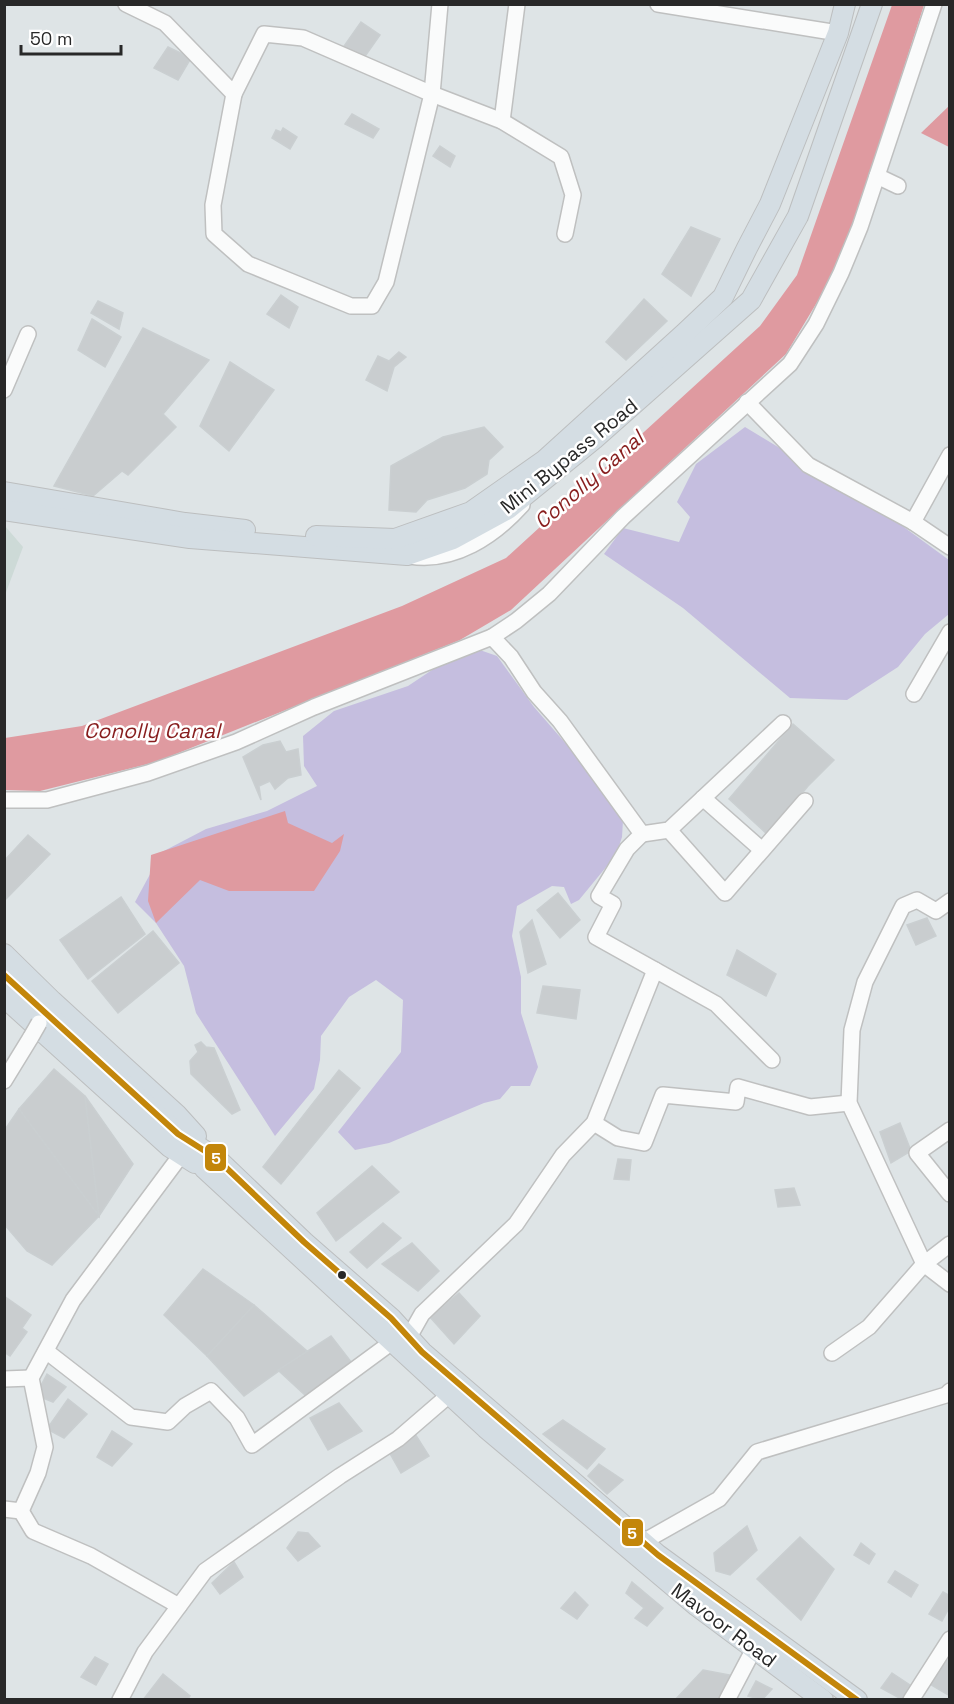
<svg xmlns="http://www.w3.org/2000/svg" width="954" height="1704" font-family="'Space Grotesk',sans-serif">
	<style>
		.medical { fill: #cddad7 }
		.green { fill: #c5bedf }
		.water { fill: #df9aa0 }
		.building { fill: #c9cdcf; stroke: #cacfd1; stroke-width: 1.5 }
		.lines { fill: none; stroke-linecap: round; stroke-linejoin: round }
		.minor-casing { stroke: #bfc0c0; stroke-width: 18 }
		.major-casing { stroke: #bcbebf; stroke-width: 22 }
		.minor { stroke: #fafbfb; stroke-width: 15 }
		.major { stroke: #d4dde3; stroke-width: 20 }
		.minor-bridge-casing { stroke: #bfc0c0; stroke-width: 18; stroke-linecap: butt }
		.minor-bridge { stroke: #fafbfb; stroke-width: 15 }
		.bus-1-casing { stroke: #fff; stroke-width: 10 }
		.bus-1 { stroke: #c3860a; stroke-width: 6 }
		.bus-dot { fill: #282828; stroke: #fff; stroke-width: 2 }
		.labels { text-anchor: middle; stroke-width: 5; stroke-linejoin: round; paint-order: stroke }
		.street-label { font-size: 20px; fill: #282828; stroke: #fff }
		.water-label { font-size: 21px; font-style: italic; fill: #871d1d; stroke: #fff }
		.line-badge { stroke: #fff; stroke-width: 2 }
		.badge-label { font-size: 16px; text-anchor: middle; font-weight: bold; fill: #fff }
	</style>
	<rect width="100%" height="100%" fill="#dee4e6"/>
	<!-- medical -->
	<path class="medical" d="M5,526L23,547L5,595Z"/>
	<!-- green -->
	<g class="green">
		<path d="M745,427L875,506L949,560V614L925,634L898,667L847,700L790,698L683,608L604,554L623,528L679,542L690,517L677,502L696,464Z"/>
		<path d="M477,649L497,656L534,707L587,768L623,820L622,837L616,855L579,900L571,904L564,887L552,886L517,906L512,936L521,977V1013L538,1067L530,1086H511L500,1099L484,1103L389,1143L355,1150L338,1132L401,1052L403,1000L376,980L349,997L321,1036L320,1060L314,1089L275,1136L196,1013L184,966L156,923L135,902L162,852L206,829L267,811L317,786L304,766L303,736L334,711L408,686L438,666Z"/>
	</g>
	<!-- water -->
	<g class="water">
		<path d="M892,5H924L856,216L825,289L786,354L511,610L460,640L156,762L40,791L5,790V738L82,726L402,606L506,558L760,326L797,275Z"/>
		<path d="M949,106V147L921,133Z"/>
		<path d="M285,811L288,823L332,843L344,834L340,851L314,891H229L200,880L156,923L148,901L151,855Z"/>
	</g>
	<!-- building -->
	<g class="building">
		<path d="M361,22L380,35L361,62L342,49Z"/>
		<path d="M168,47L191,58L178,80L154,68Z"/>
		<path d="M352,114L379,129L373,138L345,124Z"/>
		<path d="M283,128L297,137L290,149L272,138L276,130L281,132Z"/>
		<path d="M440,146L455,156L450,167L433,156Z"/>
		<path d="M691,227L720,239L691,296L662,274Z"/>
		<path d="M281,295L298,307L289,328L267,314Z"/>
		<path d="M644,299L667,321L626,360L606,342Z"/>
		<path d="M98,301L123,313L119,329L91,313Z"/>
		<path d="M92,319L121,337L105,367L78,350Z"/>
		<path d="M143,328L209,360L163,414L176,427L128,475L122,471L93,496L54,486Z"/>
		<path d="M399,352L406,357L394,367L387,391L366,380L378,356L389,361Z"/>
		<path d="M230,362L274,390L229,451L200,426Z"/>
		<path d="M484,427L503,447L489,460L487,474L465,488L427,500L416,512L389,510L391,466L443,437Z"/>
		<path d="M793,724L834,760L808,786L768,835L729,799Z"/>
		<path d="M280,741L286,752L298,749L301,775L288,778L275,789L270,781L259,786L261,800L243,757L263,745Z"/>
		<path d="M28,835L50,854L5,900L4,861Z"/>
		<path d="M558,893L580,920L560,938L537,910Z"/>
		<path d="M121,897L145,934L88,979L60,940Z"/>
		<path d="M927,918L936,936L916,945L907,925Z"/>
		<path d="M532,920L546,964L528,973L520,932Z"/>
		<path d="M153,931L179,963L118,1013L92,981Z"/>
		<path d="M737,950L776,974L766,996L727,975Z"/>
		<path d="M543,986L580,990L576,1019L537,1013Z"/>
		<path d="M201,1042L206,1047L214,1048L240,1110L232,1114L191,1074L190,1061L198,1052L195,1045Z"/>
		<path d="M54,1069L85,1096L99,1216L19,1109Z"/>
		<path d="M339,1070L360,1088L281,1184L263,1167Z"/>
		<path d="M85,1096L133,1164L99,1216Z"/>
		<path d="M19,1109L99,1216L52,1265L27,1251L4,1224V1131Z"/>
		<path d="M900,1123L911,1151L891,1163L880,1132Z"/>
		<path d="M618,1159L631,1160L629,1180L614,1179Z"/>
		<path d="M372,1166L399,1192L336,1241L317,1213Z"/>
		<path d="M794,1188L800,1205L778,1207L775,1190Z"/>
		<path d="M383,1223L401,1238L367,1268L350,1252Z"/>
		<path d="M412,1243L439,1271L418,1291L382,1264Z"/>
		<path d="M203,1269L254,1305L207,1356L164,1315Z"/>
		<path d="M459,1293L480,1316L454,1344L430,1317Z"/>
		<path d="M4,1296L31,1315L22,1328L27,1332L10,1356L4,1352Z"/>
		<path d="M254,1305L307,1351L244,1396L207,1356Z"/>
		<path d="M331,1336L352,1363L305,1395L278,1370Z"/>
		<path d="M47,1374L66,1387L53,1402L36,1395Z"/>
		<path d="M68,1399L87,1414L64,1438L47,1429Z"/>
		<path d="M339,1403L362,1431L328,1450L310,1418Z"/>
		<path d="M563,1420L605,1449L587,1469L543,1434Z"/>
		<path d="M112,1431L132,1444L112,1466L97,1457Z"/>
		<path d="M415,1434L429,1456L401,1473L388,1450Z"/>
		<path d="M599,1464L623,1480L607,1494L588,1476Z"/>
		<path d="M747,1526L757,1550L730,1575L716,1571L714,1553Z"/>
		<path d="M298,1532L308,1533L320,1546L298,1561L287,1548Z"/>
		<path d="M800,1537L834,1569L801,1620L757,1579Z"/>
		<path d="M861,1543L875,1554L869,1564L854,1555Z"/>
		<path d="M234,1562L243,1577L220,1594L212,1583Z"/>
		<path d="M895,1571L918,1585L911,1597L888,1582Z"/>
		<path d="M632,1582L663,1608L647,1626L635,1618L644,1608L626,1593Z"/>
		<path d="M575,1592L588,1605L577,1619L561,1608Z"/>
		<path d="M943,1592L950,1596V1606L942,1621L929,1614Z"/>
		<path d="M95,1657L108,1664L96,1685L81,1677Z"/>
		<path d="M943,1658L950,1662V1696L928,1683Z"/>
		<path d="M703,1670L735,1676L723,1700H675Z"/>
		<path d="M892,1673L910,1685L903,1700L881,1688Z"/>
		<path d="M163,1674L190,1696L187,1700H143Z"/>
		<path d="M756,1681L772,1689L762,1700L748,1696Z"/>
	</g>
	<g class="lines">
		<defs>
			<g id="minor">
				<path d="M126,4L165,23L234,94L264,34L303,38L432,94L502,121L561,157L573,195L565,234"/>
				<path d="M658,4L838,33"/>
				<path d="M234,94L213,205L214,234L248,264L351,306H372L386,282L432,94L440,4"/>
				<path d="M502,121L517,4"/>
				<path d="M877,176L898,186"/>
				<path d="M4,390L28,334"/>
				<path d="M747,402L808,465L913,522"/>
				<path d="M950,455L913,522L950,547"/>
				<path d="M410,556C454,563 494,536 522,505"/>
				<path d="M492,637L516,621L549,594L623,517L790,364L816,324L841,273L860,227L934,4"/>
				<path d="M914,694L950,632"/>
				<path d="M703,798L762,850"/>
				<path d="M4,800H47L148,773L236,742L314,707L492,637L511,657L534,692L560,721L642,834L627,849L599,896L613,904L596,937L716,1004L772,1060"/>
				<path d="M669,830L725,893L805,801"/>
				<path d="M642,834L669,830L783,723"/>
				<path d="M4,1081L31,1037"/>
				<path d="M594,1123L618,1138L644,1143L663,1095L736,1102L738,1087L810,1107L849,1103"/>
				<path d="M950,1130L917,1153L950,1194"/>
				<path d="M950,1244L924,1264L950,1284"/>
				<path d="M409,1337L422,1314L516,1224L563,1155L594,1123L655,970"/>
				<path d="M46,1351L131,1417L168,1422L185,1406L211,1391L237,1418L252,1445L392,1342"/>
				<path d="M832,1353L869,1327L924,1264L849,1103L852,1030L865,982L903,906L917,900L936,911L950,901"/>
				<path d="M4,1379L31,1378"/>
				<path d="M4,1509L21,1511"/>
				<path d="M21,1511L38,1473L45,1447L31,1378L73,1300L181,1155"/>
				<path d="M21,1511L33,1531L91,1556L179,1606"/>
				<path d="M643,1542L719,1499L757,1452L946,1395L950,1391"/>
				<path d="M120,1700L145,1652L205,1571L340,1476L398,1439L456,1389"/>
				<path d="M727,1700L758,1641"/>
				<path d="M911,1700L950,1639"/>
			</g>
			<g id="major">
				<path d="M4,492L185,523L245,530"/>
				<path d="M4,510L190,538L407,555L453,539L508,509L594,439L751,300L798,216L872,4"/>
				<path d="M316,536L395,539L471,512L545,460L685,333L723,297L747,248L770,204L838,33L845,4"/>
				<path d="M4,954L52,1001L177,1115L196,1136"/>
				<path d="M4,975L178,1134L216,1158L304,1242L391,1318L422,1352L658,1555L857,1700"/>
				<path d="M4,997L170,1147L195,1163"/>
				<path d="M186,1145L205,1169L486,1428L697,1606L823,1700"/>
			</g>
		</defs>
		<!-- minor casing -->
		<use href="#minor" class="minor-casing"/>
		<!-- major casing -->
		<use href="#major" class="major-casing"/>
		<!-- minor -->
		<use href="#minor" class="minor"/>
		<!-- major -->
		<use href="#major" class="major"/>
		<defs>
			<path id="minor-bridge" d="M31,1037L39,1023"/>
		</defs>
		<!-- minor-bridge casing -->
		<use href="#minor-bridge" class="minor-bridge-casing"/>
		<!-- minor-bridge -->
		<use href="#minor-bridge" class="minor-bridge"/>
		<defs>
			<path id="bus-1" d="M4,975L178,1134L216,1158L304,1242L391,1318L422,1352L658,1555L857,1700"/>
		</defs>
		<!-- bus-1 casing -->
		<use href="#bus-1" class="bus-1-casing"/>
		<!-- bus-1 -->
		<use href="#bus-1" class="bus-1"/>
	</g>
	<!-- markers -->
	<circle class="bus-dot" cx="342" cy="1275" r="5"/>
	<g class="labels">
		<!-- street labels -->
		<g class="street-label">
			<text transform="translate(569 456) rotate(-39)" y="7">Mini Bypass Road</text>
			<text transform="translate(724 1625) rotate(37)" y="7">Mavoor Road</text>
		</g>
		<!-- water labels -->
		<g class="water-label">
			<text transform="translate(589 480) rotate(-41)" y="7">Conolly Canal</text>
			<text x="152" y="738">Conolly Canal</text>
		</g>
	</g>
	<g class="line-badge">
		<rect x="204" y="1143" width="23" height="29" rx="6" fill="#c3860a"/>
		<rect x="621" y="1518" width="23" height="29" rx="6" fill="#c3860a"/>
	</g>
	<g class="badge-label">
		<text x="216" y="1164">5</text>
		<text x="632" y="1539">5</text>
	</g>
	<!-- border -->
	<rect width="954" height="1704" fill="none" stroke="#282828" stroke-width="12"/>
	<!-- scale -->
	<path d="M21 45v9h100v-9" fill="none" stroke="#282828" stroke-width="3"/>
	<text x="30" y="45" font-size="18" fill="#282828" stroke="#ffffff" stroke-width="4.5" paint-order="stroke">50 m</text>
</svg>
